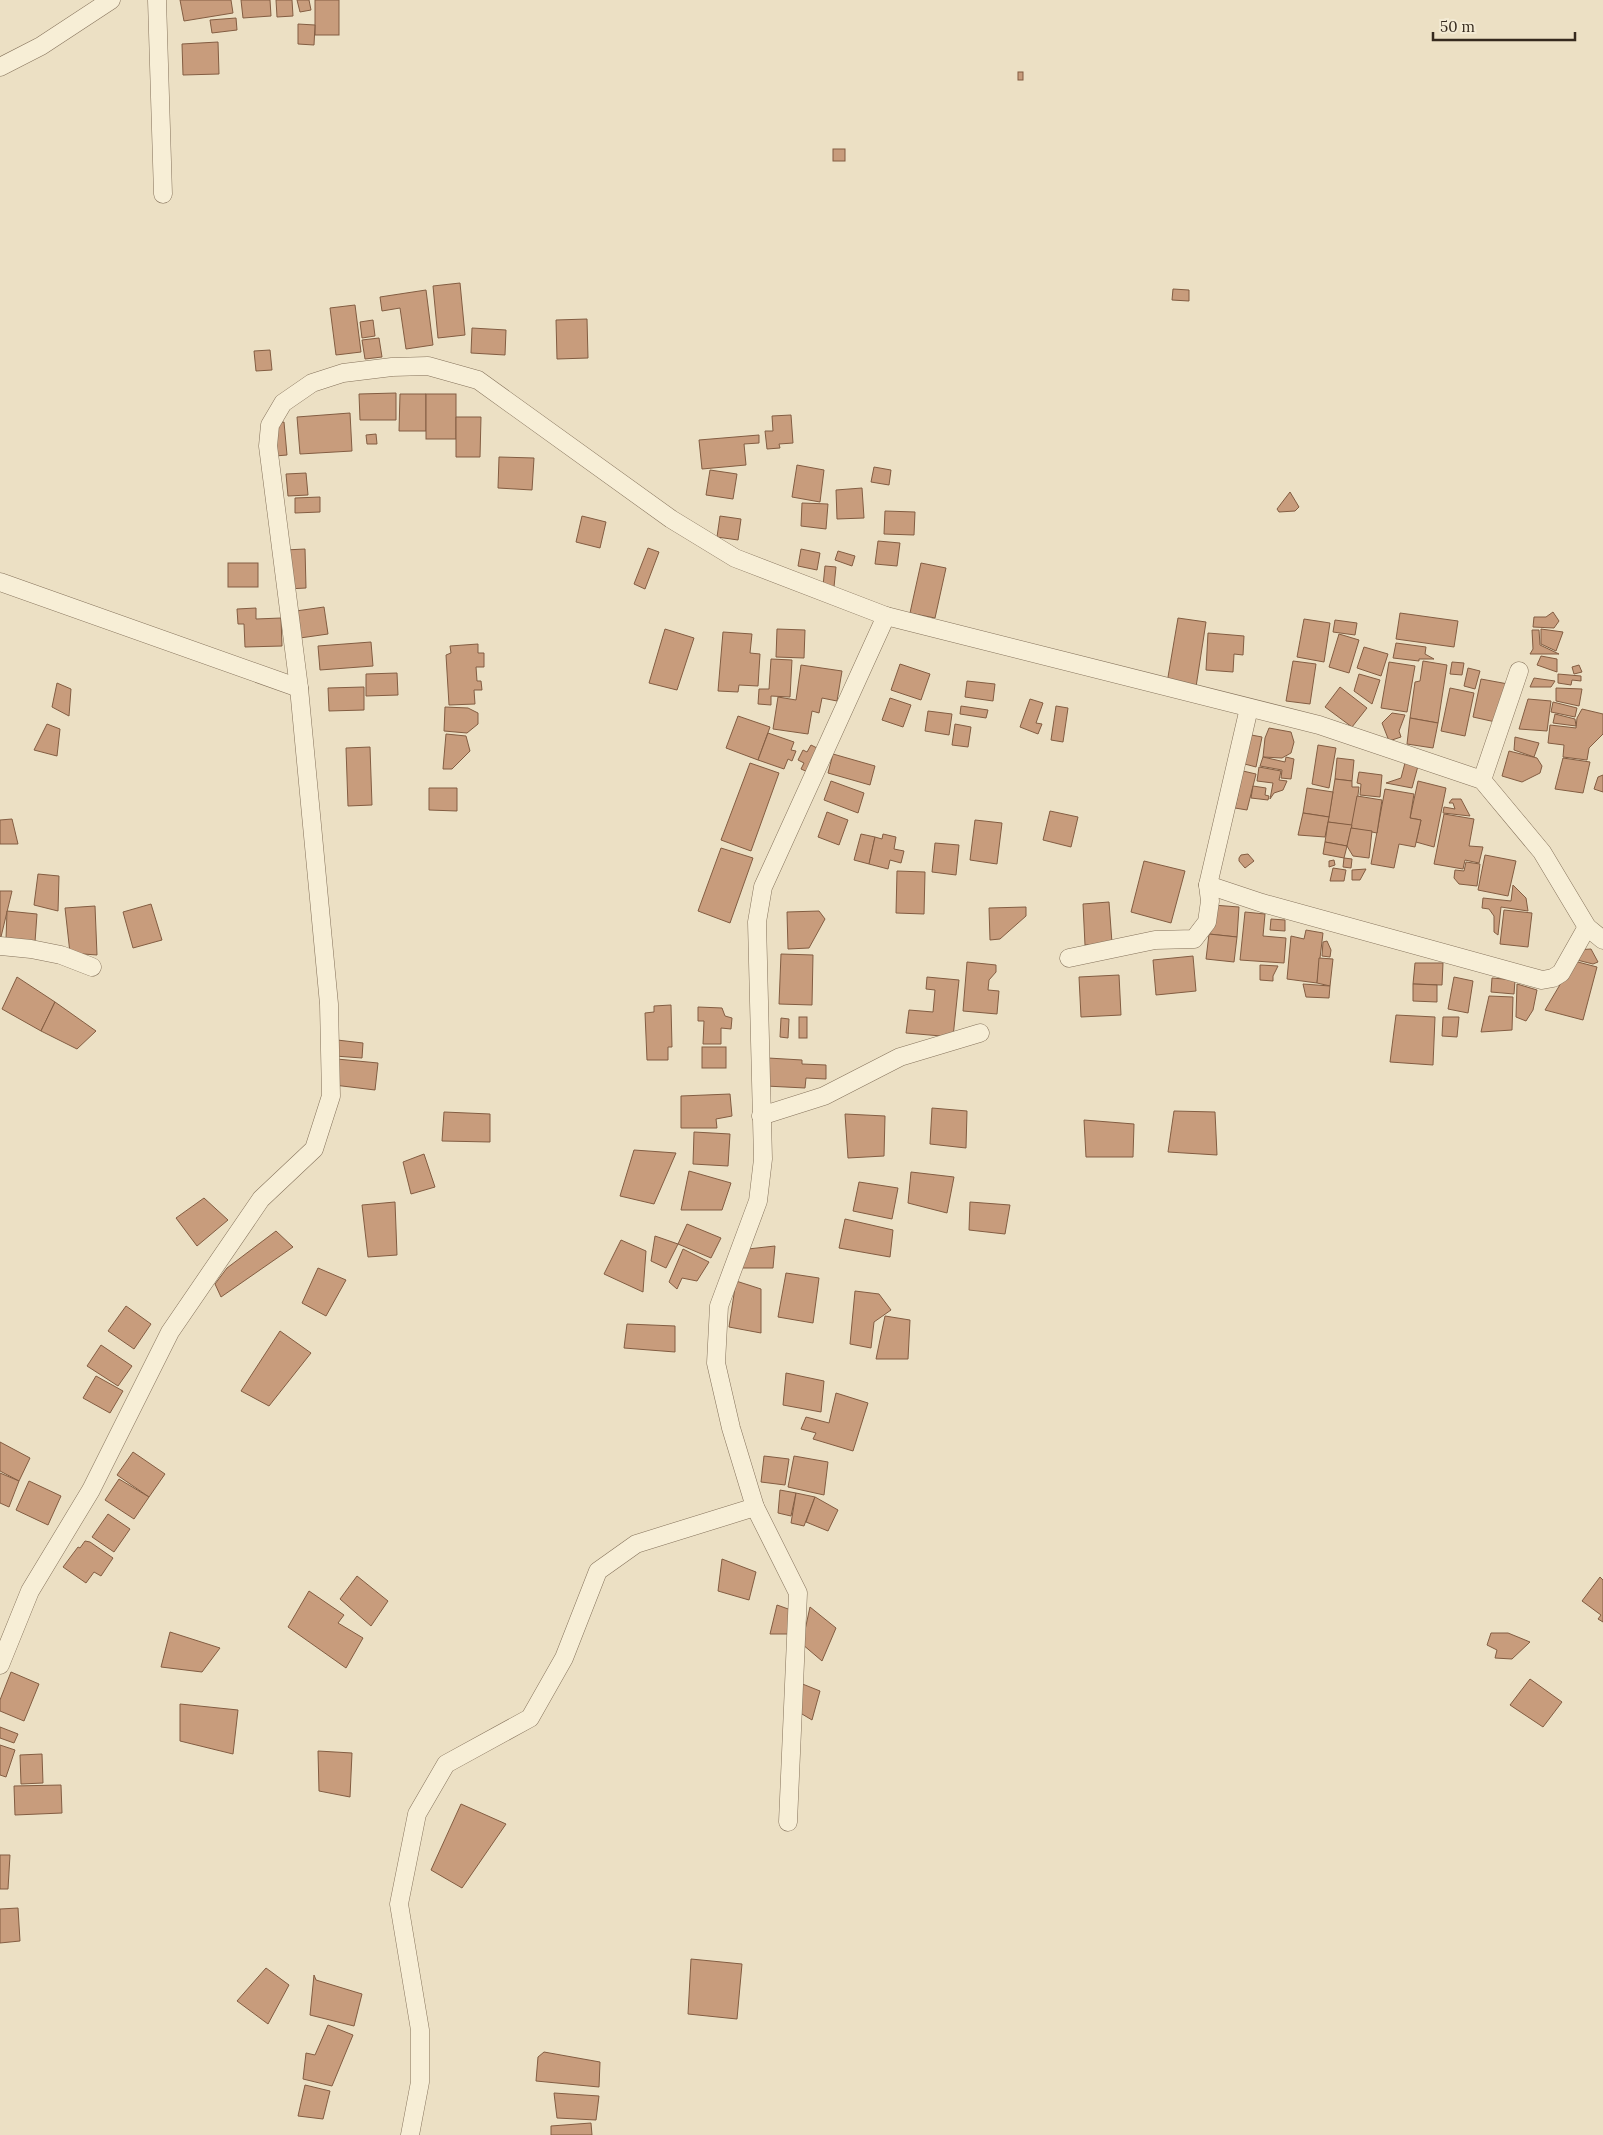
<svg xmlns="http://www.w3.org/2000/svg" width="1603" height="2135" font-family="Lora,serif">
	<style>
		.building { fill: #c89c7c; stroke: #835d42 }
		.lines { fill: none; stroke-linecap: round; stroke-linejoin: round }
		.minor-casing { stroke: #85725b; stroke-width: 19 }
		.minor { stroke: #f7eed6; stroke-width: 18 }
	</style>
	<rect width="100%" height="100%" fill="#ece0c4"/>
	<!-- building -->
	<g class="building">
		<path d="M180,0H231L233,13L184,21Z"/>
		<path d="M241,0H270L271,16L243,18Z"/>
		<path d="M276,0H292L293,16L277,17Z"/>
		<path d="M297,0H309L311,10L300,12Z"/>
		<rect x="315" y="0" width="24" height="35"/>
		<path d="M236,18L237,30L212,33L210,20Z"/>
		<path d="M298,24L315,25L314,45L298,44Z"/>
		<path d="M218,42L219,74L183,75L182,44Z"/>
		<rect x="1018" y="72" width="5" height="8"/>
		<rect x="833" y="149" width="12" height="12"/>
		<path d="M460,283L465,335L438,338L433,286Z"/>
		<path d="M1173,289L1189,290V301L1172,300Z"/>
		<path d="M426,290L433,345L406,349L400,308L382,311L380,297Z"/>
		<path d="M355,305L361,352L336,355L330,308Z"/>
		<path d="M587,319L588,358L557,359L556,320Z"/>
		<path d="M373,320L375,336L362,338L360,322Z"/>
		<path d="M472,328L506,330L505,355L471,353Z"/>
		<path d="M379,338L382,357L365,359L362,340Z"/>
		<path d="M270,350L272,370L256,371L254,351Z"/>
		<path d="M396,393V420H360L359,394Z"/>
		<path d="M400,394H426V431H399Z"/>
		<rect x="426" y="394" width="30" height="45"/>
		<path d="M350,413L352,451L300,454L297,417Z"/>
		<path d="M791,415L793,443L779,444L780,448L767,449L765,431H773L772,416Z"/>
		<path d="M456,417H481L480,457H456Z"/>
		<path d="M284,422L287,455L275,456L272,423Z"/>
		<path d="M376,434L377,444H367L366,435Z"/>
		<path d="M759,435V443L744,444L746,465L702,469L699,440Z"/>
		<path d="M499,457L534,458L532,490L498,488Z"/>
		<path d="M797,465L824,470L820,502L792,497Z"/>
		<path d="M874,467L891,470L889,485L871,482Z"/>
		<path d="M710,470L737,474L733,499L706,495Z"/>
		<path d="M306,473L308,495L288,496L286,474Z"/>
		<path d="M862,488L864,518L837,519L836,490Z"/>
		<path d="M1290,492L1299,507L1295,511L1279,512L1277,509Z"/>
		<path d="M320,497V512L295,513V498Z"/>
		<path d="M802,503L828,504L826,529L801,526Z"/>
		<path d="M885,511L915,512L914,535L884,534Z"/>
		<path d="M582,516L606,522L600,548L576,542Z"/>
		<path d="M720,516L741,519L738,540L717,537Z"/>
		<path d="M878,541L900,543L897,566L875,564Z"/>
		<path d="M648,548L659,552L645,589L634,584Z"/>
		<path d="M305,549L306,588L287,589L285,550Z"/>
		<path d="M801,549L820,553L817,570L798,566Z"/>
		<path d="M838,551L855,556L852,566L835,560Z"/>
		<rect x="228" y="563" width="30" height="24"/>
		<path d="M921,563L946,568L935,618L910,613Z"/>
		<path d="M825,566L836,567L834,587L823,586Z"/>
		<path d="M324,607L328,634L300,638L296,611Z"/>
		<path d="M256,608V619L281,618L282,646L245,647L244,624H238L237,609Z"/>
		<path d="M1553,612L1559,621L1554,628L1533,627L1534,617H1546Z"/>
		<path d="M1400,613L1458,621L1454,647L1396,639Z"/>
		<path d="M1178,618L1206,622L1196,687L1167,683Z"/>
		<path d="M1304,619L1330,623L1324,662L1297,657Z"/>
		<path d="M1335,620L1357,623L1355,635L1333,632Z"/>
		<path d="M665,629L694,638L677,690L649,683Z"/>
		<path d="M777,629L805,630L804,658L776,657Z"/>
		<path d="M1541,629L1563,632L1556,651L1541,644Z"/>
		<path d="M1532,630H1539L1540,645L1559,654H1530L1533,649Z"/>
		<path d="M723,632L752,634L750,653L760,654L758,686L739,685L738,692L718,691Z"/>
		<path d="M1208,633L1244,636L1243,655L1234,654L1233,672L1206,670Z"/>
		<path d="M1339,634L1359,640L1349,673L1329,667Z"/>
		<path d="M371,642L373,666L320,670L318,646Z"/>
		<path d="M1396,643L1426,647L1425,654L1434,659H1419V661L1393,658Z"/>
		<path d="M478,644V653H484V667H476L477,681H481L482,690H474L475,704L449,705L446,655L451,653L450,646Z"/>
		<path d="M1364,647L1388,654L1381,676L1357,668Z"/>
		<path d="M1541,656L1557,659V672L1537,665Z"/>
		<path d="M771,659L792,660L790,697L771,696V705L758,704L759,689H769Z"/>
		<path d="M1293,661L1316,664L1310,704L1286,701Z"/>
		<path d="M1423,661L1447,665L1438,723L1410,718L1415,682L1420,681Z"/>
		<path d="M1389,662L1415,666L1407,712L1381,708Z"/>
		<path d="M1452,662L1464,663L1462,675L1450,674Z"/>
		<path d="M900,664L930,674L921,700L891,690Z"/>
		<path d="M801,665L842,671L837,701L822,698L819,713L812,711L808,734L773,729L778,697L796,700Z"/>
		<path d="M1579,665L1582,672L1574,674L1572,667Z"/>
		<path d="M1468,668L1480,671L1475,689L1464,686Z"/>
		<path d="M397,673L398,695L366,696V674Z"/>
		<path d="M1359,674L1380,680L1372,704L1354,691Z"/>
		<path d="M1558,674L1581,676V681L1572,680L1571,685L1558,683Z"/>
		<path d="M1534,678L1555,681L1551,687H1530Z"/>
		<path d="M1481,679L1508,684L1500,723L1473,717Z"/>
		<path d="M967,681L995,684L993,701L965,697Z"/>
		<path d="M57,683L71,689L69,716L52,707Z"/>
		<path d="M364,687V710L329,711L328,688Z"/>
		<path d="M1340,687L1367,708L1352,727L1325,707Z"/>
		<path d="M1450,688L1474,693L1465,736L1441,731Z"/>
		<path d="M1556,688L1582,689L1579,706L1556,701Z"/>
		<path d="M890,698L911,705L903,727L882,720Z"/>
		<path d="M1030,699L1043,703L1036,723L1042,724L1038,734L1020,727Z"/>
		<path d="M1528,699L1551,701L1547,731L1519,729Z"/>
		<path d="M1553,702L1577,708L1575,717L1551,712Z"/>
		<path d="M961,706L988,710L986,718L960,714Z"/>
		<path d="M1056,706L1068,708L1063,742L1051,740Z"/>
		<path d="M445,707L468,708L478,713V724L467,733L444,731Z"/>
		<path d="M1582,709L1603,714V734L1589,748L1587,760L1563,757L1564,745L1548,743L1550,725L1576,728L1577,718Z"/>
		<path d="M928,711L952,714L949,735L925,731Z"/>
		<path d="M1392,713L1405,715L1399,731L1401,737L1389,741L1382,723Z"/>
		<path d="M1555,714L1575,719L1576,726L1553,723Z"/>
		<path d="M738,716L770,727L758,760L726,748Z"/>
		<path d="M1410,718L1438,723L1433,748L1407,744Z"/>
		<path d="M47,724L60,729L57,756L34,750Z"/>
		<path d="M955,724L971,727L968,747L952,745Z"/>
		<path d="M1269,728L1291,732L1294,742L1291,753L1282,758L1263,757L1265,738Z"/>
		<path d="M768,733L794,742L791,750L796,751L792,761L788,759L784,769L758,760Z"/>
		<path d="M446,734L466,736L470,751L452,769H443Z"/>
		<path d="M1246,734L1262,737L1256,767L1241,763Z"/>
		<path d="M1515,737L1539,743L1534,757L1514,750Z"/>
		<path d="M811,745L821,750L810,773L801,769L804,763L798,760L803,750L807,752Z"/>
		<path d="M1318,745L1336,748L1329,788L1312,784Z"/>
		<path d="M370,747L372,805L348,806L346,748Z"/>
		<path d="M1509,751L1537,758L1542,766L1540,773L1522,782L1502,776Z"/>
		<path d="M833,754L875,766L870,785L828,773Z"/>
		<path d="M1263,757L1285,762L1286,757L1294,759L1291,779L1281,778L1282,770L1260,766Z"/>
		<path d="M1337,758L1354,760L1352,781L1335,779Z"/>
		<path d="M1563,758L1590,762L1583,793L1555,789Z"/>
		<path d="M750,763L779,773L751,851L721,840Z"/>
		<path d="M1405,763L1418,766L1412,788L1386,783L1401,778Z"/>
		<path d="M1259,767L1281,771L1279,780L1287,781L1283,790L1274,793L1270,799L1273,783L1257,781Z"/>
		<path d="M1243,771L1256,774L1247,810L1235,808Z"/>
		<path d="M1359,772L1382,775L1380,797L1360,795L1361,784L1357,783Z"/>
		<path d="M1603,775V792L1594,789L1598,777Z"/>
		<path d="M1335,779L1352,781V787H1359L1354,826L1328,822Z"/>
		<path d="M831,781L864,793L858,813L824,800Z"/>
		<path d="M1418,781L1446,788L1434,847L1416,842L1421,820L1410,818Z"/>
		<path d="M1253,786L1266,788L1265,795L1269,796L1268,800L1251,798Z"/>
		<path d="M429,788H457V811L429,810Z"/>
		<path d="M1307,788L1333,792L1329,817L1303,813Z"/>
		<path d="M1385,789L1414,794L1410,818L1421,820L1415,847L1399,844L1394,868L1371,864Z"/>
		<path d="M1357,796L1382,800L1377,833L1351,828Z"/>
		<path d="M1452,799H1461L1470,816L1443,813L1444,807L1455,809L1453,803H1449Z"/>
		<path d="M1050,811L1078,817L1071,847L1043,840Z"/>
		<path d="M827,812L848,820L839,845L818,837Z"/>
		<path d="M1303,813L1329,817L1325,837L1298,835Z"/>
		<path d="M1444,814L1474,819L1469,846L1483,847L1479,863L1465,860L1463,869L1434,864Z"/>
		<path d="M12,819L18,844H0V820Z"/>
		<path d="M975,820L1002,823L997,864L970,860Z"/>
		<path d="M1328,822L1352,825L1347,846L1325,842Z"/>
		<path d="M1351,828L1372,831L1369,858L1353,856L1347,846Z"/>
		<path d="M861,834L875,837L869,864L854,860Z"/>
		<path d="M883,834L896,837L894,849L904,851L901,863L890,860L888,869L869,864L875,837L882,839Z"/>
		<path d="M1325,842L1347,846L1344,858L1323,854Z"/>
		<path d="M935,843L959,845L956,875L932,872Z"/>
		<path d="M721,848L753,858L730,923L698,911Z"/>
		<path d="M1248,854L1254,861L1245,868L1239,861V858L1241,855Z"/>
		<path d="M1485,855L1516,861L1508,896L1478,890Z"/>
		<path d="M1344,858L1352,859L1351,868L1343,867Z"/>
		<path d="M1334,860L1335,865L1329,867V861Z"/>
		<path d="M1144,861L1185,871L1171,923L1131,912Z"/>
		<path d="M1466,862L1480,864L1477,886L1459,884L1454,878L1455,870L1464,871Z"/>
		<path d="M1333,868L1346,870L1344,881H1330Z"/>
		<path d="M1366,869L1360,880H1352V870Z"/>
		<path d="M897,871L925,872L924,914L896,913Z"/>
		<path d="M38,874L59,876L58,911L34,905Z"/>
		<path d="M1513,885L1526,898L1528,911L1501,907L1498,935L1494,932V916L1489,909L1482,908L1483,898L1511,901Z"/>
		<path d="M0,891H12L0,941Z"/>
		<path d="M1109,902L1112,943L1085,945L1083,904Z"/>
		<path d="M151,904L162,940L133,948L123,912Z"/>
		<path d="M1213,905L1239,907L1237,937L1209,934Z"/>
		<path d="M95,906L97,955L70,953L65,908Z"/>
		<path d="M1026,907V916L1000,939L990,940L989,908Z"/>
		<path d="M1504,910L1532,913L1528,947L1500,944Z"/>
		<path d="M7,911L37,914L35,942L6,939Z"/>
		<path d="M819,911L825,919L809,948L788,949L787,912Z"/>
		<path d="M1245,912L1265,914L1263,936L1286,938L1284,963L1240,960Z"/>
		<path d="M1271,919L1285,920V931L1270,930Z"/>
		<path d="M1306,930L1323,933L1317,983L1287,979L1291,936L1304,939Z"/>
		<path d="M1209,934L1237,937L1234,962L1206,959Z"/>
		<path d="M1327,941L1331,950L1330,957L1322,956L1323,942Z"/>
		<path d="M1591,949L1598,962L1593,964L1573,959L1576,950Z"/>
		<path d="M781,954L813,955L812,1005L779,1004Z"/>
		<path d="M1193,956L1196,991L1156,995L1153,960Z"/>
		<path d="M1319,958L1333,959L1330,986L1317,983Z"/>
		<path d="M1574,961L1597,967L1583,1020L1545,1010Z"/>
		<path d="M967,962L996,965V972L989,980L988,990L999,991L997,1014L963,1011Z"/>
		<path d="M1415,963H1443L1442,985L1413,984Z"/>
		<path d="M1260,965L1278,966L1273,976V981L1260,980Z"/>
		<path d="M1119,975L1121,1015L1081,1017L1079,977Z"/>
		<path d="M17,977L55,1002L41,1031L2,1009Z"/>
		<path d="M927,977L959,980L953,1037L906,1033L909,1010L933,1012L935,990L926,989Z"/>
		<path d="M1454,977L1473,981L1468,1013L1448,1009Z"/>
		<path d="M1492,978L1515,980L1514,994L1491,992Z"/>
		<path d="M1303,984L1330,986L1329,998L1306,997Z"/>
		<path d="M1413,984L1437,985V1002L1413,1001Z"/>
		<path d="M1517,984L1537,990L1533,1010L1526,1021L1516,1017Z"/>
		<path d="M1489,996L1513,997L1512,1030L1481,1032Z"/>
		<path d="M55,1002L96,1031L77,1049L41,1031Z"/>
		<path d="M671,1005L672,1047H668V1060H647L645,1013L654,1012V1006Z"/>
		<path d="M698,1007L722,1008L725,1016L732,1018L731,1029L721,1028V1044H703L704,1021H698Z"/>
		<path d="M1396,1015L1435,1017L1433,1065L1390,1062Z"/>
		<rect x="799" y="1017" width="8" height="21"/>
		<path d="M1443,1017H1459L1457,1037L1442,1036Z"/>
		<path d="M781,1018L789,1019L788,1038L780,1037Z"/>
		<path d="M337,1040L363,1043L362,1058L335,1056Z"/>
		<rect x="702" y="1047" width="24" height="21"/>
		<path d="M768,1058L802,1060V1064L826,1065V1079L806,1078L805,1088L766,1086Z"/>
		<path d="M337,1059L378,1063L375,1090L334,1085Z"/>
		<path d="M730,1094L732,1116L716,1119L717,1128H681V1096Z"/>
		<path d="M932,1108L967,1111L966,1148L930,1144Z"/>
		<path d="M1174,1111L1215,1112L1217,1155L1168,1152Z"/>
		<path d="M444,1112L490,1114V1142L442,1141Z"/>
		<path d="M845,1114L885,1116L884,1156L848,1158Z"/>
		<path d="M1084,1120L1134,1124L1133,1157H1086Z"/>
		<path d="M694,1132L730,1134L728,1166L693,1164Z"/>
		<path d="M634,1150L676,1153L654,1204L620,1196Z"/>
		<path d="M424,1154L435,1187L411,1194L403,1162Z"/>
		<path d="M689,1171L731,1183L722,1210H681Z"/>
		<path d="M911,1172L954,1177L947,1213L908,1203Z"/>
		<path d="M859,1182L898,1188L892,1219L853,1211Z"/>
		<path d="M204,1198L228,1220L197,1246L176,1218Z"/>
		<path d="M395,1202L397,1255L368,1257L362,1205Z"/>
		<path d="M970,1202L1010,1205L1005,1234L969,1230Z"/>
		<path d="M845,1219L893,1230L890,1257L839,1248Z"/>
		<path d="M687,1224L721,1238L711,1258L678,1244Z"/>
		<path d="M276,1231L293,1247L221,1297L215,1284L227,1268Z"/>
		<path d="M655,1236L678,1244L666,1268L651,1261Z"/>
		<path d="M621,1240L646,1251L643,1292L604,1274Z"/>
		<path d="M775,1246L773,1268H742L748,1249Z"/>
		<path d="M683,1249L709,1262L697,1281L682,1278L677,1289L669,1282Z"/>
		<path d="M318,1268L346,1280L326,1316L302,1303Z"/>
		<path d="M786,1273L819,1278L813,1323L778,1317Z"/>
		<path d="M736,1281L761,1289V1333L729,1327Z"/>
		<path d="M855,1291L879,1294L891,1310L874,1322L871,1348L850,1344Z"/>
		<path d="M126,1306L151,1324L134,1349L108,1331Z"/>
		<path d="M885,1316L910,1320L908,1359H876Z"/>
		<path d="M627,1324L675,1326V1352L624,1348Z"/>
		<path d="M280,1331L311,1353L269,1406L241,1391Z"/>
		<path d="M101,1345L132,1366L118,1386L87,1366Z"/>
		<path d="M786,1373L824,1381L821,1412L783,1405Z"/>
		<path d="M96,1376L123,1391L110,1413L83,1398Z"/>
		<path d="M836,1393L868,1403L853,1451L813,1439L816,1433L801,1429L806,1417L829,1423Z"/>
		<path d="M0,1442L30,1458L19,1481L0,1471Z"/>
		<path d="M133,1452L165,1474L149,1497L117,1475Z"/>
		<path d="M764,1456L789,1459L785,1485L761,1482Z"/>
		<path d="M794,1456L828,1462L824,1495L788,1487Z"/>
		<path d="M0,1473L19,1481L9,1507L0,1503Z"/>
		<path d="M119,1479L149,1497L134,1519L105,1500Z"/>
		<path d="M29,1481L61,1496L48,1525L16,1510Z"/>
		<path d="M780,1490L796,1493L791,1516L778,1513Z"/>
		<path d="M796,1493L815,1497L804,1526L791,1523Z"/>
		<path d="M815,1497L838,1510L828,1531L806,1522Z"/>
		<path d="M108,1514L130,1529L114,1552L92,1537Z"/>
		<path d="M85,1541L90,1542L113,1558L101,1576L94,1572L86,1583L63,1567L78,1547L80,1548Z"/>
		<path d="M722,1559L756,1572L749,1600L718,1591Z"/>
		<path d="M357,1576L388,1601L371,1626L340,1599Z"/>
		<path d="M1600,1577L1603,1580V1622L1598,1619L1601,1615L1582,1601Z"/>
		<path d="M309,1591L344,1615L338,1623L363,1638L346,1668L288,1627Z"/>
		<path d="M777,1605L791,1610L789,1634H770Z"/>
		<path d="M810,1607L836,1628L822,1661L802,1644Z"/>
		<path d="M170,1632L220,1648L202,1672L161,1667Z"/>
		<path d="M1491,1633H1508L1530,1642L1512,1659L1495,1658L1497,1650L1487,1645Z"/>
		<path d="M11,1672L39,1684L24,1721L0,1711V1700Z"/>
		<path d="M1530,1679L1562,1702L1543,1727L1510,1705Z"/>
		<path d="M800,1683L820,1691L812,1720L797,1711Z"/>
		<path d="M180,1704L238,1710L233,1754L180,1741Z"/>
		<path d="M0,1727L18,1734L14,1743L0,1738Z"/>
		<path d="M0,1745L15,1750L6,1777L0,1775Z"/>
		<path d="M318,1751L352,1753L350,1797L319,1791Z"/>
		<path d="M42,1754L43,1783L21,1784L20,1755Z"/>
		<path d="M61,1785L62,1813L15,1815L14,1786Z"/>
		<path d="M461,1804L506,1824L462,1888L431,1870Z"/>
		<path d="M0,1855H10L8,1889H0Z"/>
		<path d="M18,1908L20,1941L0,1943V1909Z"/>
		<path d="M691,1959L742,1964L737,2019L688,2014Z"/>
		<path d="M266,1968L289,1985L268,2024L237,2001Z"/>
		<path d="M314,1975L316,1980L362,1994L354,2026L310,2015Z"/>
		<path d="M328,2025L353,2035L332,2086L303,2079L306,2053L315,2055Z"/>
		<path d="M544,2052L600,2062L599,2087L536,2081L538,2057Z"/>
		<path d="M305,2085L330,2091L323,2119L298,2116Z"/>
		<path d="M554,2093L599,2096L596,2120L557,2118Z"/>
		<path d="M591,2123L592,2135H551V2126Z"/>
	</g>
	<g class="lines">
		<defs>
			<g id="minor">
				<path d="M157,0L163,194"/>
				<path d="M0,67L41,46L111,0"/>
				<path d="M0,582L299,688"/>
				<path d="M1482,780L1519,671"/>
				<path d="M1208,885L1262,903L1542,980L1553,978L1561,973L1587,927"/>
				<path d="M0,946L31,949L61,955L92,967"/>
				<path d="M1069,958L1155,940L1194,939L1207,922L1210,901L1208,885L1249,708"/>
				<path d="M761,1116L824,1096L900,1057L980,1033"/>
				<path d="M0,1665L30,1591L91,1490L170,1332L261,1199L314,1149L331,1096L329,1004L299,688L268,446L270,425L283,403L312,383L343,373L392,367L428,366L478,380L671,519L735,558L886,616L1319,725L1482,780L1542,852L1587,927L1603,940"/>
				<path d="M788,1822L798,1593L755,1507L731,1428L716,1363L719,1306L758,1201L763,1159L757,922L763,887L886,616"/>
				<path d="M410,2135L420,2082V2030L399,1904L417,1814L446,1764L530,1718L564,1658L598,1571L636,1544L755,1507"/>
			</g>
		</defs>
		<!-- minor casing -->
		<use href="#minor" class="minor-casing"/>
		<!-- minor -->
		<use href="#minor" class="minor"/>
	</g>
	<!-- scale -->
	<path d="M1433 32v8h142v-8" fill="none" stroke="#362a1e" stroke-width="2.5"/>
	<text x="1440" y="32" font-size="15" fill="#362a1e" stroke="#f3ead3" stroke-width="4" paint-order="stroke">50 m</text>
</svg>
